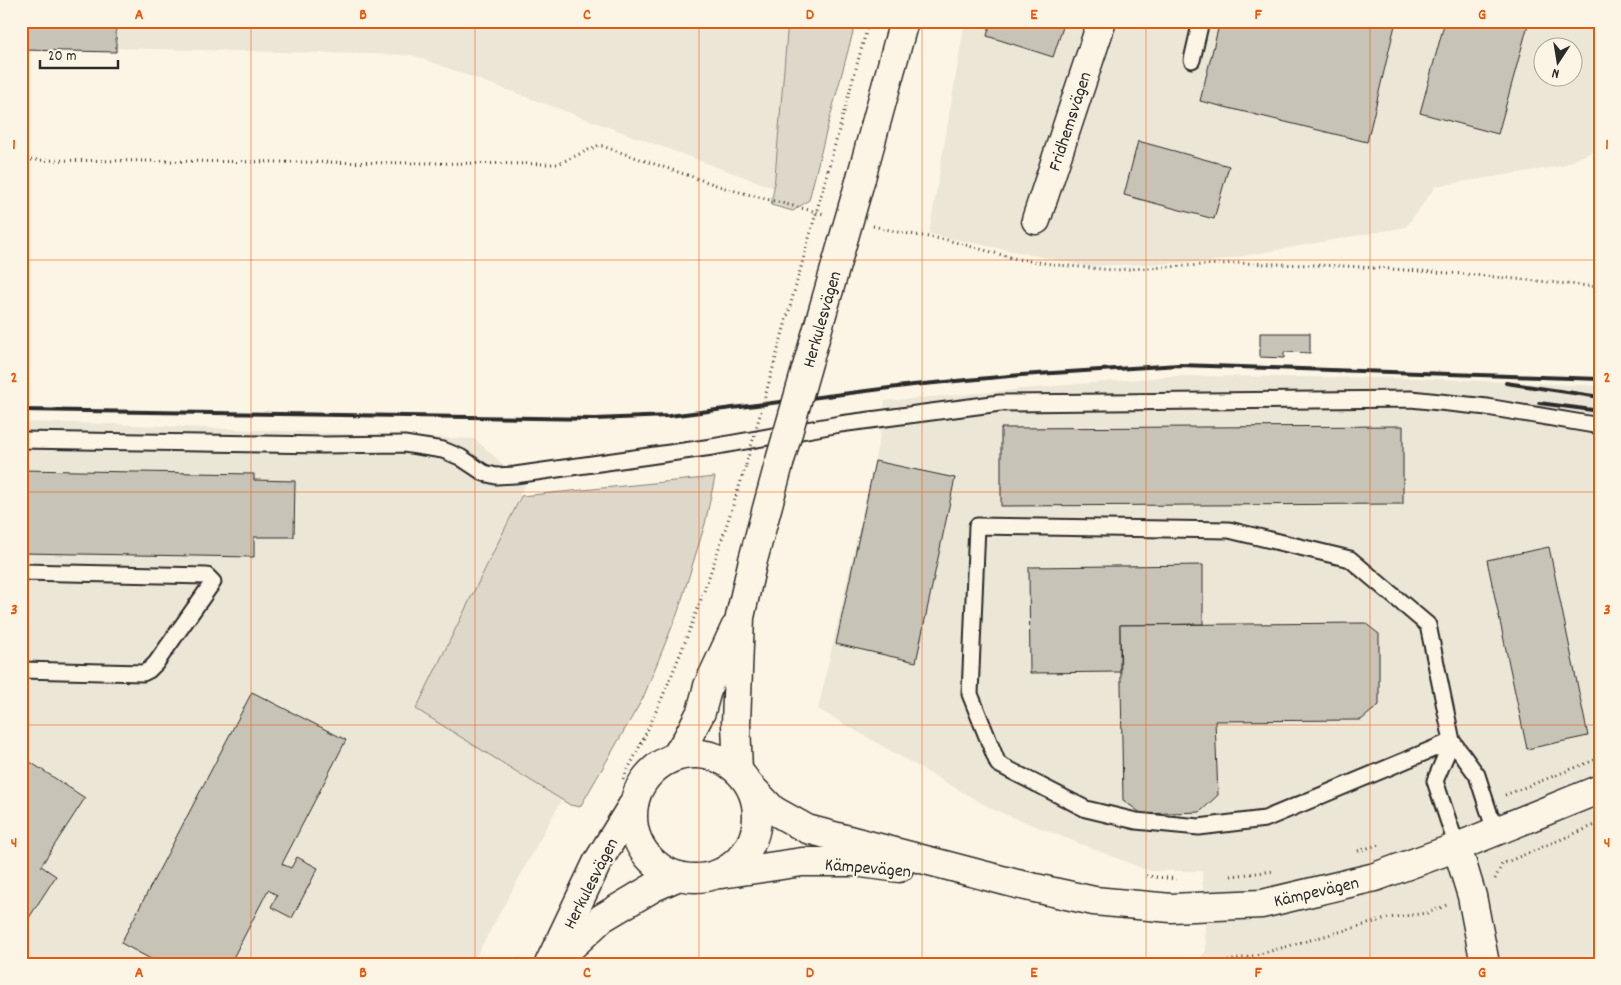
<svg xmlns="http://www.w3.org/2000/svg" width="1621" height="985" font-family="Dekko,sans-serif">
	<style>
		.built { fill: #ece6d7; fill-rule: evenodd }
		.green { fill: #ded8ca; stroke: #84827a }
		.water { fill: #b4b0a5; stroke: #7d7b74 }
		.building { fill: #c8c3b7; stroke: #2b2b2b }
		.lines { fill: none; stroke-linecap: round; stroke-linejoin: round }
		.service-casing { stroke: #2b2b2b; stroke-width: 19 }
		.minor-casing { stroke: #2b2b2b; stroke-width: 31 }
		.tertiary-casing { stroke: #2b2b2b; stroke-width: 31 }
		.secondary-casing { stroke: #2b2b2b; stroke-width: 31 }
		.path { stroke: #2b2b2b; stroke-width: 3; stroke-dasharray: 1 4; stroke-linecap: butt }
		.service { stroke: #fcf5e5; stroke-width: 15 }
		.minor { stroke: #fcf5e5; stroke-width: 28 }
		.tertiary { stroke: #fcf5e5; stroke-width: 28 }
		.secondary { stroke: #fcf5e5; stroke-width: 28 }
		.rail { stroke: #2b2b2b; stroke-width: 4 }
		.tertiary-bridge-casing { stroke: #2b2b2b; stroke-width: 31; stroke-linecap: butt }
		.path-bridge { stroke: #2b2b2b; stroke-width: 3; stroke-dasharray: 1 4; stroke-linecap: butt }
		.tertiary-bridge { stroke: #fcf5e5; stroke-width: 28 }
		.grid { fill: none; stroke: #e8590c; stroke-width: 1; stroke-opacity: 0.55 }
		.labels { text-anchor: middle; stroke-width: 4; stroke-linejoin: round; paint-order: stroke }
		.street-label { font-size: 18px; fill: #2b2b2b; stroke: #fcf5e5 }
		.neatline { fill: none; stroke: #e8590c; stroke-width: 2 }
		.grid-label { font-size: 16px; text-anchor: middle; font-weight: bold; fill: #e8590c }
	</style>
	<rect width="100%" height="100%" fill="#fcf5e5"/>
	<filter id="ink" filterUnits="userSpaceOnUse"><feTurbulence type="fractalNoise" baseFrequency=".02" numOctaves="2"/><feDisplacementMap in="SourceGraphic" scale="10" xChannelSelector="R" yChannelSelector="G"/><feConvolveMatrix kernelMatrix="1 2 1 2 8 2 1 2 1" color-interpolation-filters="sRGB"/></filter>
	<g filter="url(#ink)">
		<!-- built -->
		<g class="built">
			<path d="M21,21H788L774,188L412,55L21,46Z"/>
			<path d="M965,21H1600V148L1562,166L1436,186L1406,227L1210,262L1086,266L929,234ZM1544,48H1574V78H1544Z"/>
			<path d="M1172,376L1415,378L1600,386V964H1195L1206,951L1202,871H1149L992,809L818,709L882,427L885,401Z"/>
			<path d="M21,422L113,424L475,439L525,484L421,707L573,779L472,964H21Z"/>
		</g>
		<!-- green -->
		<g class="green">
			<path d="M788,21H856L825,136L809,200L793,211L771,205L774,188Z"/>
			<path d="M715,477L705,524L678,612L643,698L580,807L570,805L416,709L521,496Z"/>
		</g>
		<!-- water -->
		<path class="water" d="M880,959L904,960L926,964H869Z"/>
		<!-- building -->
		<g class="building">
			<path d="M21,21H116V52L21,50Z"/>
			<path d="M991,21H1065L1053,57L987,36Z"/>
			<path d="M1220,21H1396L1367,142L1200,101Z"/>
			<path d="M1445,21H1529L1498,134L1420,113Z"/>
			<path d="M1138,141L1229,166L1214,219L1124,195Z"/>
			<path d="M1260,333H1310V353L1284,352V358L1260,357Z"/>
			<path d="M1403,426V504L1001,506V428Z"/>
			<path d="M875,461L955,478L916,662L836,644Z"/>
			<path d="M21,470L254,474V480L295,481L294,537H254V557L21,553Z"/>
			<path d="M1549,547L1588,736L1527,749L1487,560Z"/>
			<path d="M1203,565V624L1120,625V672L1030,673L1029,567Z"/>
			<path d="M1365,623L1379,634V705L1361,720L1215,721L1218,795L1200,812L1142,814L1123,800L1120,625Z"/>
			<path d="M252,692L346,740L282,864L291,868L297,857L318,868L292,918L271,907L277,895L268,890L230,964H160L121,943Z"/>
			<path d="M24,758L85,798L41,866L56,876L21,930V762Z"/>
		</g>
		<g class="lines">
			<defs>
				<g id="service">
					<path d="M1192,60L1201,21"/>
					<path d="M21,440L322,445L404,444L443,450L460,457L484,473L496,476L515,475L712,447L840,424L1000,403L1411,399L1487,407L1600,426"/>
					<path d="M21,572L207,576L213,582L156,663L149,670L143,673L21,670"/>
					<path d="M1452,741L1265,819L1199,827L1136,821L1086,809L998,764L970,694L977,526L1229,530L1350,559L1428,625L1452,741L1477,775L1495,831"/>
					<path d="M1452,741L1435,781L1457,847"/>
				</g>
				<g id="minor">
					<path d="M1036,220L1102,21"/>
					<path d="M1457,847L1472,896L1485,964"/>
				</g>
				<g id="tertiary">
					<path d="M861,178L904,21"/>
					<path d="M676,756L687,739L701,712L708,686L735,628"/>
					<path d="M738,770L736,724L740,617L753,560L779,464"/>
				</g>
				<g id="secondary">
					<circle cx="695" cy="816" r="62"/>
					<path d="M751,787L773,810L807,829L1017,884L1094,901L1171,908L1262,904L1375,877L1457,847L1600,789"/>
					<path d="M721,874L802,862H854L899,868"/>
					<path d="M558,959L602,918L654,887L679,876"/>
					<path d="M549,964L597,863L634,803"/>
				</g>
			</defs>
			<!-- service casing -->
			<use href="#service" class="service-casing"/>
			<!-- minor casing -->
			<use href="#minor" class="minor-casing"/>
			<!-- tertiary casing -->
			<use href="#tertiary" class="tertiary-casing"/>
			<!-- secondary casing -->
			<use href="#secondary" class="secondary-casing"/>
			<!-- path -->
			<g class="path">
				<path d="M21,160L558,164L599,145L728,189L824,214"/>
				<path d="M828,170L869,21"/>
				<path d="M873,226L898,232L947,240L1017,259L1058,265L1113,270L1238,263L1346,266L1464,274L1600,287"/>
				<path d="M623,779C676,679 712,572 746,465"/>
				<path d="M1505,795L1600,758"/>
				<path d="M1358,851L1381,844"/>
				<path d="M1146,876L1178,879"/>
				<path d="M1231,876L1274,871"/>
				<path d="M1495,879L1502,864L1600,823"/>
				<path d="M517,964L522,956"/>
				<path d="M1213,964L1249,957L1389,918L1427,913L1447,905"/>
			</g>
			<!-- service -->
			<use href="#service" class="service"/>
			<!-- minor -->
			<use href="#minor" class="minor"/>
			<!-- tertiary -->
			<use href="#tertiary" class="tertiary"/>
			<!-- secondary -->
			<use href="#secondary" class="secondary"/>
			<!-- rail -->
			<g class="rail">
				<path d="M1506,383L1600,397"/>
				<path d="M1539,403L1600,411"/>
				<path d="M21,410L595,419L669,416L913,385L1021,375L1179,365L1600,379"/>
			</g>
			<defs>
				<path id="tertiary-bridge" d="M779,464L861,178"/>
			</defs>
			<!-- tertiary-bridge casing -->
			<use href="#tertiary-bridge" class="tertiary-bridge-casing"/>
			<!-- path-bridge -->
			<path class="path-bridge" d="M746,465L828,170"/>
			<!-- tertiary-bridge -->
			<use href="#tertiary-bridge" class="tertiary-bridge"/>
		</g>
	</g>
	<!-- grid -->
	<path class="grid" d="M251,21V964M475,21V964M699,21V964M922,21V964M1146,21V964M1370,21V964M21,260H1600M21,492H1600M21,725H1600"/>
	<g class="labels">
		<!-- street labels -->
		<g class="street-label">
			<text transform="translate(1069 121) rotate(-72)" y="6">Fridhemsvägen</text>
			<text transform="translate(821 319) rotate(-74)" y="6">Herkulesvägen</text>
			<text transform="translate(868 867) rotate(5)" y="6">Kämpevägen</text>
			<text transform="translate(590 883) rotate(-63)" y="6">Herkulesvägen</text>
			<text transform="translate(1316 891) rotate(-13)" y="6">Kämpevägen</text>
		</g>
	</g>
	<!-- margin -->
	<rect width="1621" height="985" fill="none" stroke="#fcf5e5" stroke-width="55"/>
	<!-- north arrow -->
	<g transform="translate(1558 62) rotate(192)"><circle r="24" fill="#fcf5e5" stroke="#a8a49b"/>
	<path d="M0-4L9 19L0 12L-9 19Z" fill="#2b2b2b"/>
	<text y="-8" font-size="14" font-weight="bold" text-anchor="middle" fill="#2b2b2b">N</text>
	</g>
	<!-- scale -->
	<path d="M40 60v8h78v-8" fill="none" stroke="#2b2b2b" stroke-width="2.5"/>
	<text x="48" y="60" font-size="15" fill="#2b2b2b" stroke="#fcf5e5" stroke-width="4" paint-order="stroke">20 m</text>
	<rect x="28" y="28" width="1566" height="930" class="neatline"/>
	<g class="grid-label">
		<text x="139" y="19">A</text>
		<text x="363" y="19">B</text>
		<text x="587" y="19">C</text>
		<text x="810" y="19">D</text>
		<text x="1034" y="19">E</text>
		<text x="1258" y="19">F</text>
		<text x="1482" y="19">G</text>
		<text x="14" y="149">1</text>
		<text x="1607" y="149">1</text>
		<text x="14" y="382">2</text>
		<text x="1607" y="382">2</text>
		<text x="14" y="614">3</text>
		<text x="1607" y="614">3</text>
		<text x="14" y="847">4</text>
		<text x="1607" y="847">4</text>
		<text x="139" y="977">A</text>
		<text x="363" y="977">B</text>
		<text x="587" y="977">C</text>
		<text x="810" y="977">D</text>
		<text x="1034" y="977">E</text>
		<text x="1258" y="977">F</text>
		<text x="1482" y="977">G</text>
	</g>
</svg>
